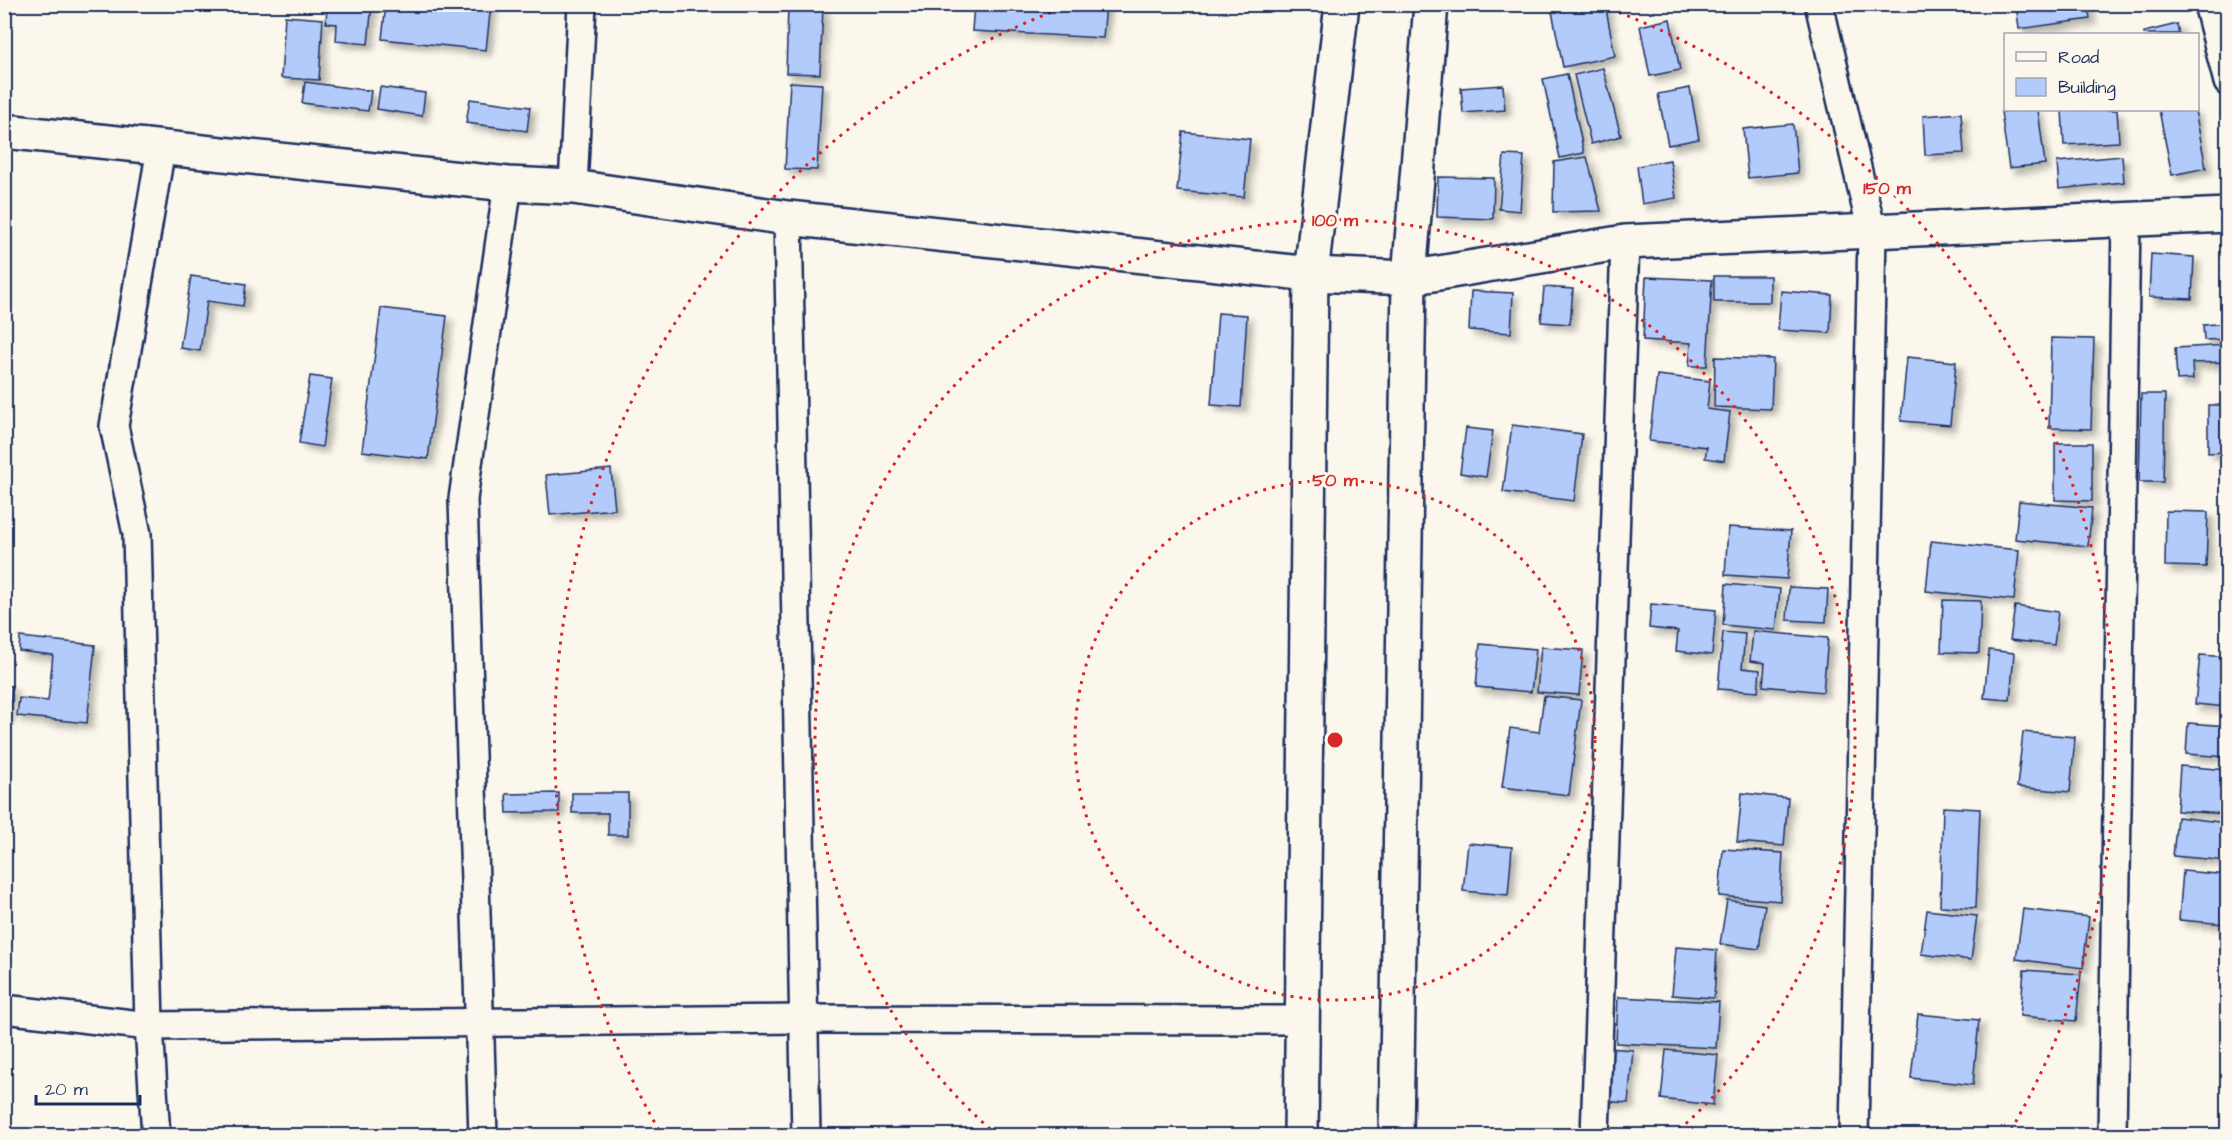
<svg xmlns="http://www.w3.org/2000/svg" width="2232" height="1140" font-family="'Architects Daughter',sans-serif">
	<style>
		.building { fill: #b3cbfa; stroke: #1b2f5e; stroke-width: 1.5; filter: url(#shadow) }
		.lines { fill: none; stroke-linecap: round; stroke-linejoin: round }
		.street-casing { stroke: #1b2f5e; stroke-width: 32 }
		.secondary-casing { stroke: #1b2f5e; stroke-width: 38 }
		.primary-casing { stroke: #1b2f5e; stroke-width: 38 }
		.street { stroke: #fbf7ec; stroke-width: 27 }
		.secondary { stroke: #fbf7ec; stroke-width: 33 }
		.primary { stroke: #fbf7ec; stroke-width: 33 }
		.ring { fill: none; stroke: #d62828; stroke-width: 3; stroke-dasharray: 3 6 }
		.centre { fill: #d62828; stroke: #fbf7ec; stroke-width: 3 }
		.ring-label { font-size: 18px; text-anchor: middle; font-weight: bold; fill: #d62828; stroke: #fbf7ec; stroke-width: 6; stroke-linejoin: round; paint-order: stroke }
	</style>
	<defs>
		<filter id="shadow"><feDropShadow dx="5.5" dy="5.5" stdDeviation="3" flood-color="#0004"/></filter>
	</defs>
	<rect width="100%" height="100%" fill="#fbf7ec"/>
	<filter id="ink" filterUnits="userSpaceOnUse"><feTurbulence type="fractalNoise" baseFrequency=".0167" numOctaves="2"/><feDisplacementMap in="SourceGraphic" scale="12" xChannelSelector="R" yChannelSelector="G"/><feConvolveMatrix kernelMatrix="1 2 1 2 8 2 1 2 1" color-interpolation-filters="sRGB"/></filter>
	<g filter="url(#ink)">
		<!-- building -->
		<g class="building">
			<path d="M327,4H372L368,44L336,41L337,24L326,23Z"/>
			<path d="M386,4H491L486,50L382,39Z"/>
			<path d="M974,4H1106L1103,38L972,31Z"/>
			<path d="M1558,4H1605L1615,56L1563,67L1551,6Z"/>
			<path d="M2016,4H2088L2090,19L2019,29Z"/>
			<path d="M788,6L823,7L820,74L786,73Z"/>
			<path d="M285,16L323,19L319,80L281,78Z"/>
			<path d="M1670,19L1680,70L1650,76L1640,26Z"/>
			<path d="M2177,24L2179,34H2144V32Z"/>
			<path d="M1603,68L1621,136L1591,144L1574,75Z"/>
			<path d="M1567,74L1584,153L1560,158L1543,79Z"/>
			<path d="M305,82L371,91L368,111L302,103Z"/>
			<path d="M790,82L822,84L817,170L785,169Z"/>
			<path d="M1503,85L1505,110L1463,113L1461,88Z"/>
			<path d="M380,87L425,93L422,116L377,109Z"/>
			<path d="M1690,88L1699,139L1668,145L1658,94Z"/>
			<path d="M470,99L530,107L527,131L466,123Z"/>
			<path d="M2017,110H2038L2045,164L2009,168L2001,112Z"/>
			<path d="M2062,110H2117L2119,142L2064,145Z"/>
			<path d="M2159,110H2195L2206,168L2172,175Z"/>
			<path d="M1961,113L1964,153L1925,155L1923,116Z"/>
			<path d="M1793,124L1798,173L1748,178L1743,129Z"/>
			<path d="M1183,132L1250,139L1244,197L1177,191Z"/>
			<path d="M1504,155L1524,156L1520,211L1499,209Z"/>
			<path d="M2122,156L2124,182L2059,189L2057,162Z"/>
			<path d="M1587,157L1601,211L1553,212L1554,162Z"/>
			<path d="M1670,160L1676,198L1642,204L1637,166Z"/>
			<path d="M1438,177L1494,178L1493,219L1437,217Z"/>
			<path d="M2151,254L2194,257L2192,299L2149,297Z"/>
			<path d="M191,276L246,284L243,306L207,301L200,351L180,348Z"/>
			<rect x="1714" y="276" width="56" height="26"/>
			<path d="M1646,277L1712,280L1707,366H1689L1691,343L1643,340Z"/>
			<path d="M1544,287L1573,289L1570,324L1541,322Z"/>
			<path d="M1471,291L1513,293L1511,333L1469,330Z"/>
			<path d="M1781,291L1832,295L1830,333L1778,330Z"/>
			<path d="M381,308L447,316L428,459L362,451Z"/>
			<path d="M1218,313L1247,315L1241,407L1211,405Z"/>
			<path d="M2228,323V339L2204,340L2203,325Z"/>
			<path d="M2051,338L2094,339L2091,429L2049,428Z"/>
			<path d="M2228,345V362L2192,363L2193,379L2177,380L2175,348Z"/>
			<path d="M1715,357L1773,359L1771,409L1714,407Z"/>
			<path d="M1907,357L1956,362L1950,425L1901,421Z"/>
			<path d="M1657,375L1710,381L1707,409L1730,412L1724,461L1705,458L1707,447L1649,441Z"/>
			<path d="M310,376L332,379L322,447L299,443Z"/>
			<path d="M2141,394H2165L2163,482H2139Z"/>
			<path d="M2208,405H2227L2228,452L2208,453Z"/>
			<path d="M1512,425L1582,434L1574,501L1503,492Z"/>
			<path d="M1466,428L1493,431L1486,477L1460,473Z"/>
			<path d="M2055,443H2092V501L2055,500Z"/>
			<path d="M611,469L615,509L550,515L546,475Z"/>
			<path d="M2019,501L2092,508L2088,546L2015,539Z"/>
			<path d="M2166,511L2208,512L2206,567L2165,566Z"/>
			<path d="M1728,527L1791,531L1787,579L1725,575Z"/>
			<path d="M1931,541L2019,550L2014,600L1926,591Z"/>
			<path d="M1726,584L1780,589L1776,630L1723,625Z"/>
			<path d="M1789,587L1828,589L1826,622L1787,620Z"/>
			<path d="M1943,600L1981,601L1979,653L1941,652Z"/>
			<path d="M1651,604L1716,610L1712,655L1676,651L1678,631L1649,628Z"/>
			<path d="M2015,606L2058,612L2054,645L2010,640Z"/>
			<path d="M1753,631L1828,638L1823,692L1763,686L1765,663L1750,661Z"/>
			<path d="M1723,632L1745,634L1742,668L1760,670L1758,692L1718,689Z"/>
			<path d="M20,637L95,645L87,723L17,716L19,698L48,701L53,655L19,651Z"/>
			<path d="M1480,644L1536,649L1531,692L1476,687Z"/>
			<path d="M1541,647L1583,650L1579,695L1537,692Z"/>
			<path d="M1989,650L2014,653L2010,700L1984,698Z"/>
			<path d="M2200,655L2228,657V707L2195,704Z"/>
			<path d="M4,685L12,686L8,718H4Z"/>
			<path d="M1544,696L1581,700L1569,795L1502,787L1510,728L1539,732Z"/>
			<path d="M2188,723L2228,726V757L2186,754Z"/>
			<path d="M2023,732L2075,737L2070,792L2017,787Z"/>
			<path d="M2180,766L2228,770V814L2177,811Z"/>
			<path d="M559,793V812L507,813L506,794Z"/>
			<path d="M572,793H628V835H608V813H572Z"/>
			<path d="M1742,793L1788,798L1784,846L1737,842Z"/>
			<path d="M1943,807L1980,809L1976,908L1940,906Z"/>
			<path d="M2177,817L2228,823V861L2173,856Z"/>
			<path d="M1468,843L1512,847L1508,895L1463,891Z"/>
			<path d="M1723,849L1783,853L1780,901L1719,896Z"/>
			<path d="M2183,871L2228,875L2225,924L2179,920Z"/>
			<path d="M1727,900L1765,905L1759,949L1720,944Z"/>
			<path d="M2023,909L2089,917L2083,968L2016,959Z"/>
			<path d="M1927,910L1977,916L1971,960L1921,954Z"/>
			<path d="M1676,947L1717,950L1714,998L1672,995Z"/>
			<path d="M2024,970L2081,974L2076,1021L2020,1016Z"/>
			<path d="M1618,997L1719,1002L1716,1048L1616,1043Z"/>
			<path d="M1918,1014L1979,1020L1973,1085L1911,1078Z"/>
			<path d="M1609,1048L1633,1050L1628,1103L1604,1101Z"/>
			<path d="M1666,1050L1718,1055L1713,1105L1661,1099Z"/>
		</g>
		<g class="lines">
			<defs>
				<g id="street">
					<path d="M1819,4L1872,232L1854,1136"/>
					<path d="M2208,4L2228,82"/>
					<path d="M573,187L582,4"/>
					<path d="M788,218L806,1136"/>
					<path d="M4,1009L149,1026L803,1019L1302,1020"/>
					<path d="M156,1136L149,1026L137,534L114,426L161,148"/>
					<path d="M483,1136L463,499L508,184"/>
					<path d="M1595,1136L1625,242"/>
					<path d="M2112,1136L2126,219"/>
				</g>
				<path id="secondary" d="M4,131L508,184L573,187L788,218L1311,274L1409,278L1625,242L2228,215"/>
				<g id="primary">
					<path d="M1301,1136L1311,274L1342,4"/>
					<path d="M1396,1136L1409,278L1431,4"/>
				</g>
			</defs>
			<!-- street casing -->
			<use href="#street" class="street-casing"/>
			<!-- secondary casing -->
			<use href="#secondary" class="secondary-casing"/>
			<!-- primary casing -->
			<use href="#primary" class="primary-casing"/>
			<!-- street -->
			<use href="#street" class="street"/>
			<!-- secondary -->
			<use href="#secondary" class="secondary"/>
			<!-- primary -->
			<use href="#primary" class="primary"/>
		</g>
	</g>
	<!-- distance rings -->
	<g class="ring">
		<circle cx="1335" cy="740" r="260"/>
		<path d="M997 1135A520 520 0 1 1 1673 1135"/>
		<path d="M659 1130A781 781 0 0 1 1068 6M1602 6A781 781 0 0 1 2011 1130"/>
	</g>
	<circle cx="1335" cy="740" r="9" class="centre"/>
	<g class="ring-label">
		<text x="1887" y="194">150 m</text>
		<text x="1335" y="226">100 m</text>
		<text x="1335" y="486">50 m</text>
	</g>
	<!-- margin -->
	<rect width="2232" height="1140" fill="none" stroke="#fbf7ec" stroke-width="24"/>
	<rect x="12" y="12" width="2208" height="1116" fill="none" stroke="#1b2f5e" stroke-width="2" filter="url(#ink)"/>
	<!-- legend -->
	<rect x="2004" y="33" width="195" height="78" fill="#fbf7ec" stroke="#a1a7b3" stroke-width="1.5"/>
	<rect x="2016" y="52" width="30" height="9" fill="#fbf7ec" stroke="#a1a7b3" stroke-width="1.5"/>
	<text x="2058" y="63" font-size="18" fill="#1b2f5e">Road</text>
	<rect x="2016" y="78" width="30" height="18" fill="#b3cbfa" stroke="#a1a7b3" stroke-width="1.5"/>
	<text x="2058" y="93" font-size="18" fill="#1b2f5e">Building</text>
	<!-- scale -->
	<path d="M36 1095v9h104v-9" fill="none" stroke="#1b2f5e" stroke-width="3"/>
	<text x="45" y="1095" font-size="18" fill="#1b2f5e" stroke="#fbf7ec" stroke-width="4.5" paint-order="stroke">20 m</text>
</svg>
